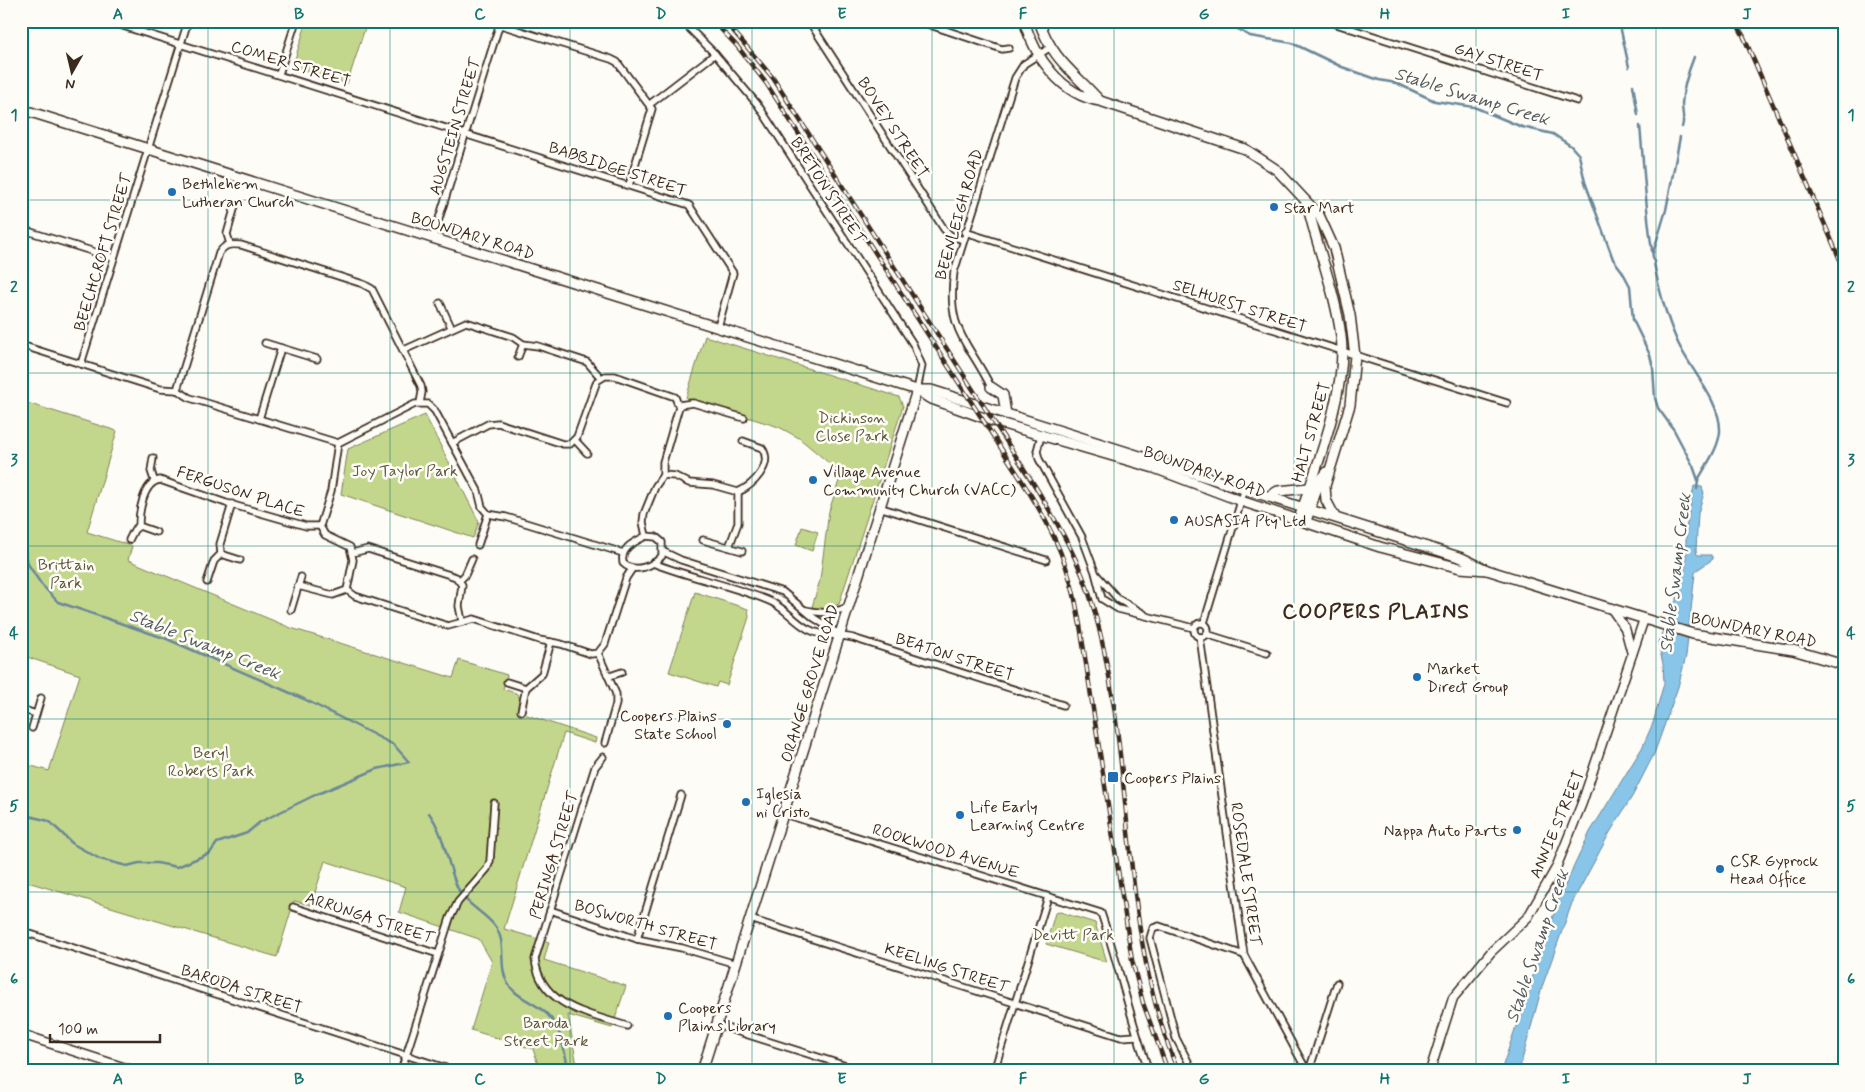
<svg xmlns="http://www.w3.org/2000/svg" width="1865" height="1092" font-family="Mynerve,sans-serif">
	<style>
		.green { fill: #c3d78c; stroke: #7f8055 }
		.water { fill: #89c5e9; stroke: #6a8798 }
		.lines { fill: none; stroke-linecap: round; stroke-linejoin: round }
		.stream { stroke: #6a8798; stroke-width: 2.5 }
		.minor-casing { stroke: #3b2a1e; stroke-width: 9 }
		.tertiary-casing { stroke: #3b2a1e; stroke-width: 11 }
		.secondary-casing { stroke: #3b2a1e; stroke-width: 12 }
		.minor { stroke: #fdfcf7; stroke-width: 5.5 }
		.tertiary { stroke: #fdfcf7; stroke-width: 8 }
		.secondary { stroke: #fdfcf7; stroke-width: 9 }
		.rail-casing { stroke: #3b2a1e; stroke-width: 4.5 }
		.rail { stroke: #fdfcf7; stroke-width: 2.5; stroke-dasharray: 8; stroke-linecap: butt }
		.grid { fill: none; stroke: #0f766e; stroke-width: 1; stroke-opacity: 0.55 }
		.poi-dot { fill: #1f6fb2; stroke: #fdfcf7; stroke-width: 2 }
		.labels { text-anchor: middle; stroke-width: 5; stroke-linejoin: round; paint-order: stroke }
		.street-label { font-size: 16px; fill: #3b2a1e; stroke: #fdfcf7 }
		.poi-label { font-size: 16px; fill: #3b2a1e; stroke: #fdfcf7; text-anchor: start }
		.park-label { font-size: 16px; fill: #5d553a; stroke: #fdfcf7 }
		.water-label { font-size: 18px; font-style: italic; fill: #52585b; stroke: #fdfcf7 }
		.district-label { font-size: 21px; font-weight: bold; letter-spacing: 1px; fill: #3b2a1e; stroke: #fdfcf7 }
		.neatline { fill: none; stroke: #0f766e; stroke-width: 2 }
		.grid-label { font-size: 16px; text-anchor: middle; font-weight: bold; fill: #0f766e }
	</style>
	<rect width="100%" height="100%" fill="#fdfcf7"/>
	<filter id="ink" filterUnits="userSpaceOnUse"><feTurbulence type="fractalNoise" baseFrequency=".02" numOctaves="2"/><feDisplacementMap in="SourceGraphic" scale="10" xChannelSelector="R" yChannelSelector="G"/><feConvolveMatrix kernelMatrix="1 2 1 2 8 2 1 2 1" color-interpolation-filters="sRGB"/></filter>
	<g filter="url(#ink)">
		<!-- green -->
		<g class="green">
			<path d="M307,21H372L370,29L365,28L347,84L298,68L294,62Z"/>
			<path d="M705,336L899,397L903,406L839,604L827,609L812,607L820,580L829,511L840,478L835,468L799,438L779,427L686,398Z"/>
			<path d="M21,401L117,431L87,532L132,546L128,560L291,628L453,678L459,660L507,675L503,689L516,693L519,697L518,712L596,738L595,743L564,733L504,929L549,942L544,960L626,986L612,1028L568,1015L578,1071H540L533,1049L471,1030L492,962L479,939L399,912L406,887L325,861L311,905L294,901L277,957L21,880V763L49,771L80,675L21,655Z"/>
			<path d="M425,415L479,522L473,538L341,494L348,449Z"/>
			<path d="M802,527L818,532L812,551L796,545Z"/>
			<path d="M695,592L748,609L749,617L727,685L718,682L716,687L669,672Z"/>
			<path d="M1060,912L1095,923L1107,962L1046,944L1055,913Z"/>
		</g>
		<!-- water -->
		<path class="water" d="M1694,486L1702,487L1704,493L1698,513L1696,550L1697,555H1711L1713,559L1697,570L1695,573L1686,656L1678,687L1654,754L1633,795L1609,834L1572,903L1542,987L1519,1071H1501L1559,898L1590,832L1642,748L1653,723L1664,683L1663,664L1658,642L1677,598L1686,563V528Z"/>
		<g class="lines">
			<!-- stream -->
			<g class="stream">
				<path d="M1223,21L1250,36L1292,43L1342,67L1379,80L1396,83L1435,101L1474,107L1522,127L1553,134L1571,146L1579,155L1585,182L1613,259L1622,271L1630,286L1633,320L1650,355L1653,368L1655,398L1658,408L1674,430L1693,466L1698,480L1697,489"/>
				<path d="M1619,21L1629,67"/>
				<path d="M1633,85L1638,115"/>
				<path d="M1640,126C1647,199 1647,275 1678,343C1690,369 1721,402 1720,431C1719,448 1706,465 1698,480"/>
				<path d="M1682,127C1685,118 1682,113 1682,104C1683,87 1688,72 1694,57"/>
				<path d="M1653,253L1666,210L1680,137"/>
				<path d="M21,530L28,564L41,584L58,602L167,639L304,699L394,745L409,762L377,769L315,795L260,822L247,833L217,843L210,853L177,867L157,863H139L127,866L100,859L73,844L49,821L21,814"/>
				<path d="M429,813C445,835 446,860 456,884C463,904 482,910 494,925C507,941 499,960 505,977C511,997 534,1001 547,1014C562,1028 564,1052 569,1071"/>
			</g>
			<defs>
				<g id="minor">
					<path d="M107,21L689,205L733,273L718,327"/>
					<path d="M488,21L611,59L617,62L652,109L629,185"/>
					<path d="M682,21L715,54L758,105L913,344L922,366L917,390"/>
					<path d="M809,21L944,229L950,235L963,240"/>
					<path d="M918,21L1002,49L1009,48"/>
					<path d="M1327,21L1577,101"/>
					<path d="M279,74L296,21"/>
					<path d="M650,104L715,54"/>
					<path d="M21,229L114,258"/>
					<path d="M965,232L1507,403"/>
					<path d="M433,238L500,23"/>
					<path d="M230,244L227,234L235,206"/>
					<path d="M440,303L451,327"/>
					<path d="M265,343L317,359"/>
					<path d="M21,345L160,389L177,390"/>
					<path d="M404,350L466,322L513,337L523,344L538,346L587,362L601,378"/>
					<path d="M518,357L523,344"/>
					<path d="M81,364L188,21"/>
					<path d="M991,387C967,339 946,331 954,272L1015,78L1024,64L1051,47"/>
					<path d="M177,390L190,398L338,443L415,404H428L435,411L478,491L482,507L488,514L506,517L623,553"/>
					<path d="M177,390L219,253C225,244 230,244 241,245L363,284L372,289L421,386L422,392L420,403"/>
					<path d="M679,405L693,403L744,418"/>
					<path d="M259,419L281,348"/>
					<path d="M1041,436L1037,451L1039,459L1082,537L1095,572L1102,599L1118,609L1194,628"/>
					<path d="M575,440L587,453"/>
					<path d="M338,443L331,491L320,526L325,535L350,547L353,560L347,590L355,596L448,626L474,619L539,640L561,644L591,654L598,653L605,644L626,578L632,569"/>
					<path d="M452,443L488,424L498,423L563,444H570L577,437L597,381L605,376H615L675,397L679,407L663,462V475L655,487L644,514L643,522L646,536"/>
					<path d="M153,458L151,471L154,480"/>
					<path d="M663,475L675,476L689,483L713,485L738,492C752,486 774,465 762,448L743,441"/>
					<path d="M879,507L1046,560"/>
					<path d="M156,532L139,526C139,512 143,482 160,480L226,503L306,526H320"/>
					<path d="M646,536L656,537L662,542V556C653,566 634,574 623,563C620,548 634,542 646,536Z"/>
					<path d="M129,540L134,530L139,526"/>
					<path d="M703,540L742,551"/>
					<path d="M478,545L488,514"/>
					<path d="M729,547L738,523V492"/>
					<path d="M664,552L681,560L783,592L814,618L839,634"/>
					<path d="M352,553L368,549L456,577L462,585L459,606L462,621"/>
					<path d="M221,554L240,560"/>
					<path d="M653,563C691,578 730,585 767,600C784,606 793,621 808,629C822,637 838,634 853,638L1063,705"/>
					<path d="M1096,574L1118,599L1144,614"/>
					<path d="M460,580L465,575L472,559"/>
					<path d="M207,582L214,561L221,554L220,544L232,504"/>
					<path d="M298,586L333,595L347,590"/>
					<path d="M291,610L301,577"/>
					<path d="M806,610C822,614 833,613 848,607"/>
					<circle cx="1201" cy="630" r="7"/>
					<path d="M1204,623L1245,488"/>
					<path d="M1206,634L1267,653"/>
					<path d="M1200,637L1244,955L1307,1071"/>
					<path d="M598,653L616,694V704L605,743"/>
					<path d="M610,676L622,672"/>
					<path d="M507,682L526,688"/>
					<path d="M21,709L36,714"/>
					<path d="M521,711L526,688L542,674L551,642"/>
					<path d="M32,728L41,698"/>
					<path d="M603,757L595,767L535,959C540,1006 589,1014 627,1026"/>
					<path d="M784,814L1101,913C1119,965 1130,1019 1149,1071"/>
					<path d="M293,907L438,954"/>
					<path d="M550,910L637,939L682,948L736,964"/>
					<path d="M750,919L1121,1037L1136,1036"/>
					<path d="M21,931L455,1071"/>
					<path d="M637,939L681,795"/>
					<path d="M717,1025L862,1071"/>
					<path d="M401,1071L450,918L458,902L487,869L490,861L494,803"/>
					<path d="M994,1071L1048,897"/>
					<path d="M1193,1071L1176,1038L1150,938L1153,928L1159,926L1244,955"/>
					<path d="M1309,1071L1337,983"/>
				</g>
				<g id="tertiary">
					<path d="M1611,608L1625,628L1632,654"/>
					<path d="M21,1034L135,1071"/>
					<path d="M1430,1071L1453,998L1491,952L1528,917L1556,868L1582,803L1644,619"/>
				</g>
				<g id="secondary">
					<path d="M1024,21C1035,57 1061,95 1100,101L1245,149L1277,170L1319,215L1334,248L1350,315L1355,356L1350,405L1325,486L1326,500L1335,517"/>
					<path d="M1039,21C1052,60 1075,73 1100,101"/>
					<path d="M21,109L904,386L917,390L929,398L993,421L1154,468L1241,501L1380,547L1460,568L1487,570"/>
					<path d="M991,387L1003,395L1006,414"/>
					<path d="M917,390H931L1462,558L1487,570L1693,634L1793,650L1844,665"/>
					<path d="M1269,496L1278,491L1309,488"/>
					<path d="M1299,519C1316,468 1348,388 1341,336C1335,290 1317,248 1307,203"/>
					<path d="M1306,521L1319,482L1327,472"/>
					<path d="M702,1071L917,390"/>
				</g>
			</defs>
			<!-- minor casing -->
			<use href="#minor" class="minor-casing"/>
			<!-- tertiary casing -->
			<use href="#tertiary" class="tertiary-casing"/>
			<!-- secondary casing -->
			<use href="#secondary" class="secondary-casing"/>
			<!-- minor -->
			<use href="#minor" class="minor"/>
			<!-- tertiary -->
			<use href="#tertiary" class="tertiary"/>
			<!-- secondary -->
			<use href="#secondary" class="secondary"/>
			<defs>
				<g id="rail">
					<path d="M713,21L737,46L766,83L1015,470C1037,504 1059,540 1070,580C1075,595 1077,610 1080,625L1132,960L1143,1003L1168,1071"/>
					<path d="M725,21L773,78L796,114L1035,486C1058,524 1081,563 1093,606C1137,758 1116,922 1178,1071"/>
					<path d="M1735,21L1743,35L1844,269"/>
				</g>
			</defs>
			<!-- rail casing -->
			<use href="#rail" class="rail-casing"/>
			<!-- rail -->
			<use href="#rail" class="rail"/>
		</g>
	</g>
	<!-- grid -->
	<path class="grid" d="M208,21V1071M390,21V1071M570,21V1071M752,21V1071M932,21V1071M1114,21V1071M1294,21V1071M1476,21V1071M1656,21V1071M21,200H1844M21,373H1844M21,546H1844M21,719H1844M21,892H1844"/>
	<!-- markers -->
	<g class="poi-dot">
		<circle cx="172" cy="192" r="5"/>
		<circle cx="1274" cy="207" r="5"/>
		<circle cx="813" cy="480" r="5"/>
		<circle cx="1174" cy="520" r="5"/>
		<circle cx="1417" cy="677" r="5"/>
		<circle cx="727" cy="724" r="5"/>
		<rect x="1107" y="771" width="12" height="12" rx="2.5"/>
		<circle cx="746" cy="802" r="5"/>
		<circle cx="960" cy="815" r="5"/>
		<circle cx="1517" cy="830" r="5"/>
		<circle cx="1720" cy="869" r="5"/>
		<circle cx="668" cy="1016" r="5"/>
	</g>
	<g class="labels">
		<!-- street labels -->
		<g class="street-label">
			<text transform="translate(1499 61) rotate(18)" y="6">GAY STREET</text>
			<text transform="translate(291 63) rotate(17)" y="6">COMER STREET</text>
			<text transform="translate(454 126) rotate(-73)" y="6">AUGSTEIN STREET</text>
			<text transform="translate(894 127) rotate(57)" y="6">BOVEY STREET</text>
			<text transform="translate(618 168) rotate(18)" y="6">BABBIDGE STREET</text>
			<text transform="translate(829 190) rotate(57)" y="6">BRETON STREET</text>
			<text transform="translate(958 214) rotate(-74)" y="6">BEENLEIGH ROAD</text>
			<text transform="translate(473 235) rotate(17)" y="6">BOUNDARY ROAD</text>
			<text transform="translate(102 252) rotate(-73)" y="6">BEECHCROFT STREET</text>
			<text transform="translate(1240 305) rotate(18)" y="6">SELHURST STREET</text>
			<text transform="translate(1310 432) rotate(-74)" y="6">HALT STREET</text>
			<text transform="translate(1205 471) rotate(19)" y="6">BOUNDARY ROAD</text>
			<text transform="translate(241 491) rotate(18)" y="6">FERGUSON PLACE</text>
			<text transform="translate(1754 629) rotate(11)" y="6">BOUNDARY ROAD</text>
			<text transform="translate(955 656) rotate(18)" y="6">BEATON STREET</text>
			<text transform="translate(809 683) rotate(-73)" y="6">ORANGE GROVE ROAD</text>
			<text transform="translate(1556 824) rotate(-67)" y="6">ANNIE STREET</text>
			<text transform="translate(946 850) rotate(17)" y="6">ROOKWOOD AVENUE</text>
			<text transform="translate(553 855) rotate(-73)" y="6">PERINGA STREET</text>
			<text transform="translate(1247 874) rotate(82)" y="6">ROSEDALE STREET</text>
			<text transform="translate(370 917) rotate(18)" y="6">ARRUNGA STREET</text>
			<text transform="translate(646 924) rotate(16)" y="6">BOSWORTH STREET</text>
			<text transform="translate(947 967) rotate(18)" y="6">KEELING STREET</text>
			<text transform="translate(242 988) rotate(18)" y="6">BARODA STREET</text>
		</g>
		<!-- poi labels -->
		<g class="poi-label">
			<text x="182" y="189">Bethlehem<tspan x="182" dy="18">Lutheran Church</tspan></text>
			<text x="1284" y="213">Star Mart</text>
			<text x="823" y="477">Village Avenue<tspan x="823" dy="18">Community Church (VACC)</tspan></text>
			<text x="1184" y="526">AUSASIA Pty Ltd</text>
			<text x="1427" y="674">Market<tspan x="1427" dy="18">Direct Group</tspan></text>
			<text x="717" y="721" text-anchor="end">Coopers Plains<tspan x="717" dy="18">State School</tspan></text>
			<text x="1124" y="783">Coopers Plains</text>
			<text x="756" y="799">Iglesia<tspan x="756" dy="18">ni Cristo</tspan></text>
			<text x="970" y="812">Life Early<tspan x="970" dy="18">Learning Centre</tspan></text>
			<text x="1507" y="836" text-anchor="end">Nappa Auto Parts</text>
			<text x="1730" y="866">CSR Gyprock<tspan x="1730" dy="18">Head Office</tspan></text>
			<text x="678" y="1013">Coopers<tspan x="678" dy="18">Plains Library</tspan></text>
		</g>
		<!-- park labels -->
		<g class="park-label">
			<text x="852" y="423">Dickinson<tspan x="852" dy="18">Close Park</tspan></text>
			<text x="405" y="476">Joy Taylor Park</text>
			<text x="66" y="570">Brittain<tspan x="66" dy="18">Park</tspan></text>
			<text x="211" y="758">Beryl<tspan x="211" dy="18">Roberts Park</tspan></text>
			<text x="1073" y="940">Devitt Park</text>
			<text x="546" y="1028">Baroda<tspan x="546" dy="18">Street Park</tspan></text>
		</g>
		<!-- water labels -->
		<g class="water-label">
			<text transform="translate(1472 96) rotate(17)" y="6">Stable Swamp Creek</text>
			<text transform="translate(1675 573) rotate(-83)" y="6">Stable Swamp Creek</text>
			<text transform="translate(205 644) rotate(22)" y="6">Stable Swamp Creek</text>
			<text transform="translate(1537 946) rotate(-71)" y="6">Stable Swamp Creek</text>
		</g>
		<!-- district labels -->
		<g class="district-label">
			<text x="1376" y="618">COOPERS PLAINS</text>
		</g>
	</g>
	<!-- margin -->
	<rect width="1865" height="1092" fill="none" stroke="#fdfcf7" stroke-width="55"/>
	<!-- north arrow -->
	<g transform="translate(72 72) rotate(188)" stroke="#fdfcf7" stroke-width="4" paint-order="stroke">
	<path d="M0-4L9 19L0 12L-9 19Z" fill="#3b2a1e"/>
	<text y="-8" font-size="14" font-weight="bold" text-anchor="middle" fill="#3b2a1e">N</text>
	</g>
	<!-- scale -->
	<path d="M50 1034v8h110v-8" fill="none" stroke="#3b2a1e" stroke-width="2.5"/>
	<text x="58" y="1034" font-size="15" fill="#3b2a1e" stroke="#fdfcf7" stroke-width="4" paint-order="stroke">100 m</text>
	<rect x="28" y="28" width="1810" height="1036" class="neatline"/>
	<g class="grid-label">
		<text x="118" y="19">A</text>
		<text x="299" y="19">B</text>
		<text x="480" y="19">C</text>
		<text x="661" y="19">D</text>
		<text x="842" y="19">E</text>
		<text x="1023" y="19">F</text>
		<text x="1204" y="19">G</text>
		<text x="1385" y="19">H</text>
		<text x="1566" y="19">I</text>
		<text x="1747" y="19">J</text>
		<text x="14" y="120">1</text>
		<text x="1851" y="120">1</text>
		<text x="14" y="292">2</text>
		<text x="1851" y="292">2</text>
		<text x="14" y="465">3</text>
		<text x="1851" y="465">3</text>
		<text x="14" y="638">4</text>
		<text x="1851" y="638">4</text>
		<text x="14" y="811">5</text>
		<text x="1851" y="811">5</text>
		<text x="14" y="984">6</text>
		<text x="1851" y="984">6</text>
		<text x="118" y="1084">A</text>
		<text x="299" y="1084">B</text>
		<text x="480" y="1084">C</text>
		<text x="661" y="1084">D</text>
		<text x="842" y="1084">E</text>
		<text x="1023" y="1084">F</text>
		<text x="1204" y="1084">G</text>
		<text x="1385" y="1084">H</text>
		<text x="1566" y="1084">I</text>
		<text x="1747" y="1084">J</text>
	</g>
</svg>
